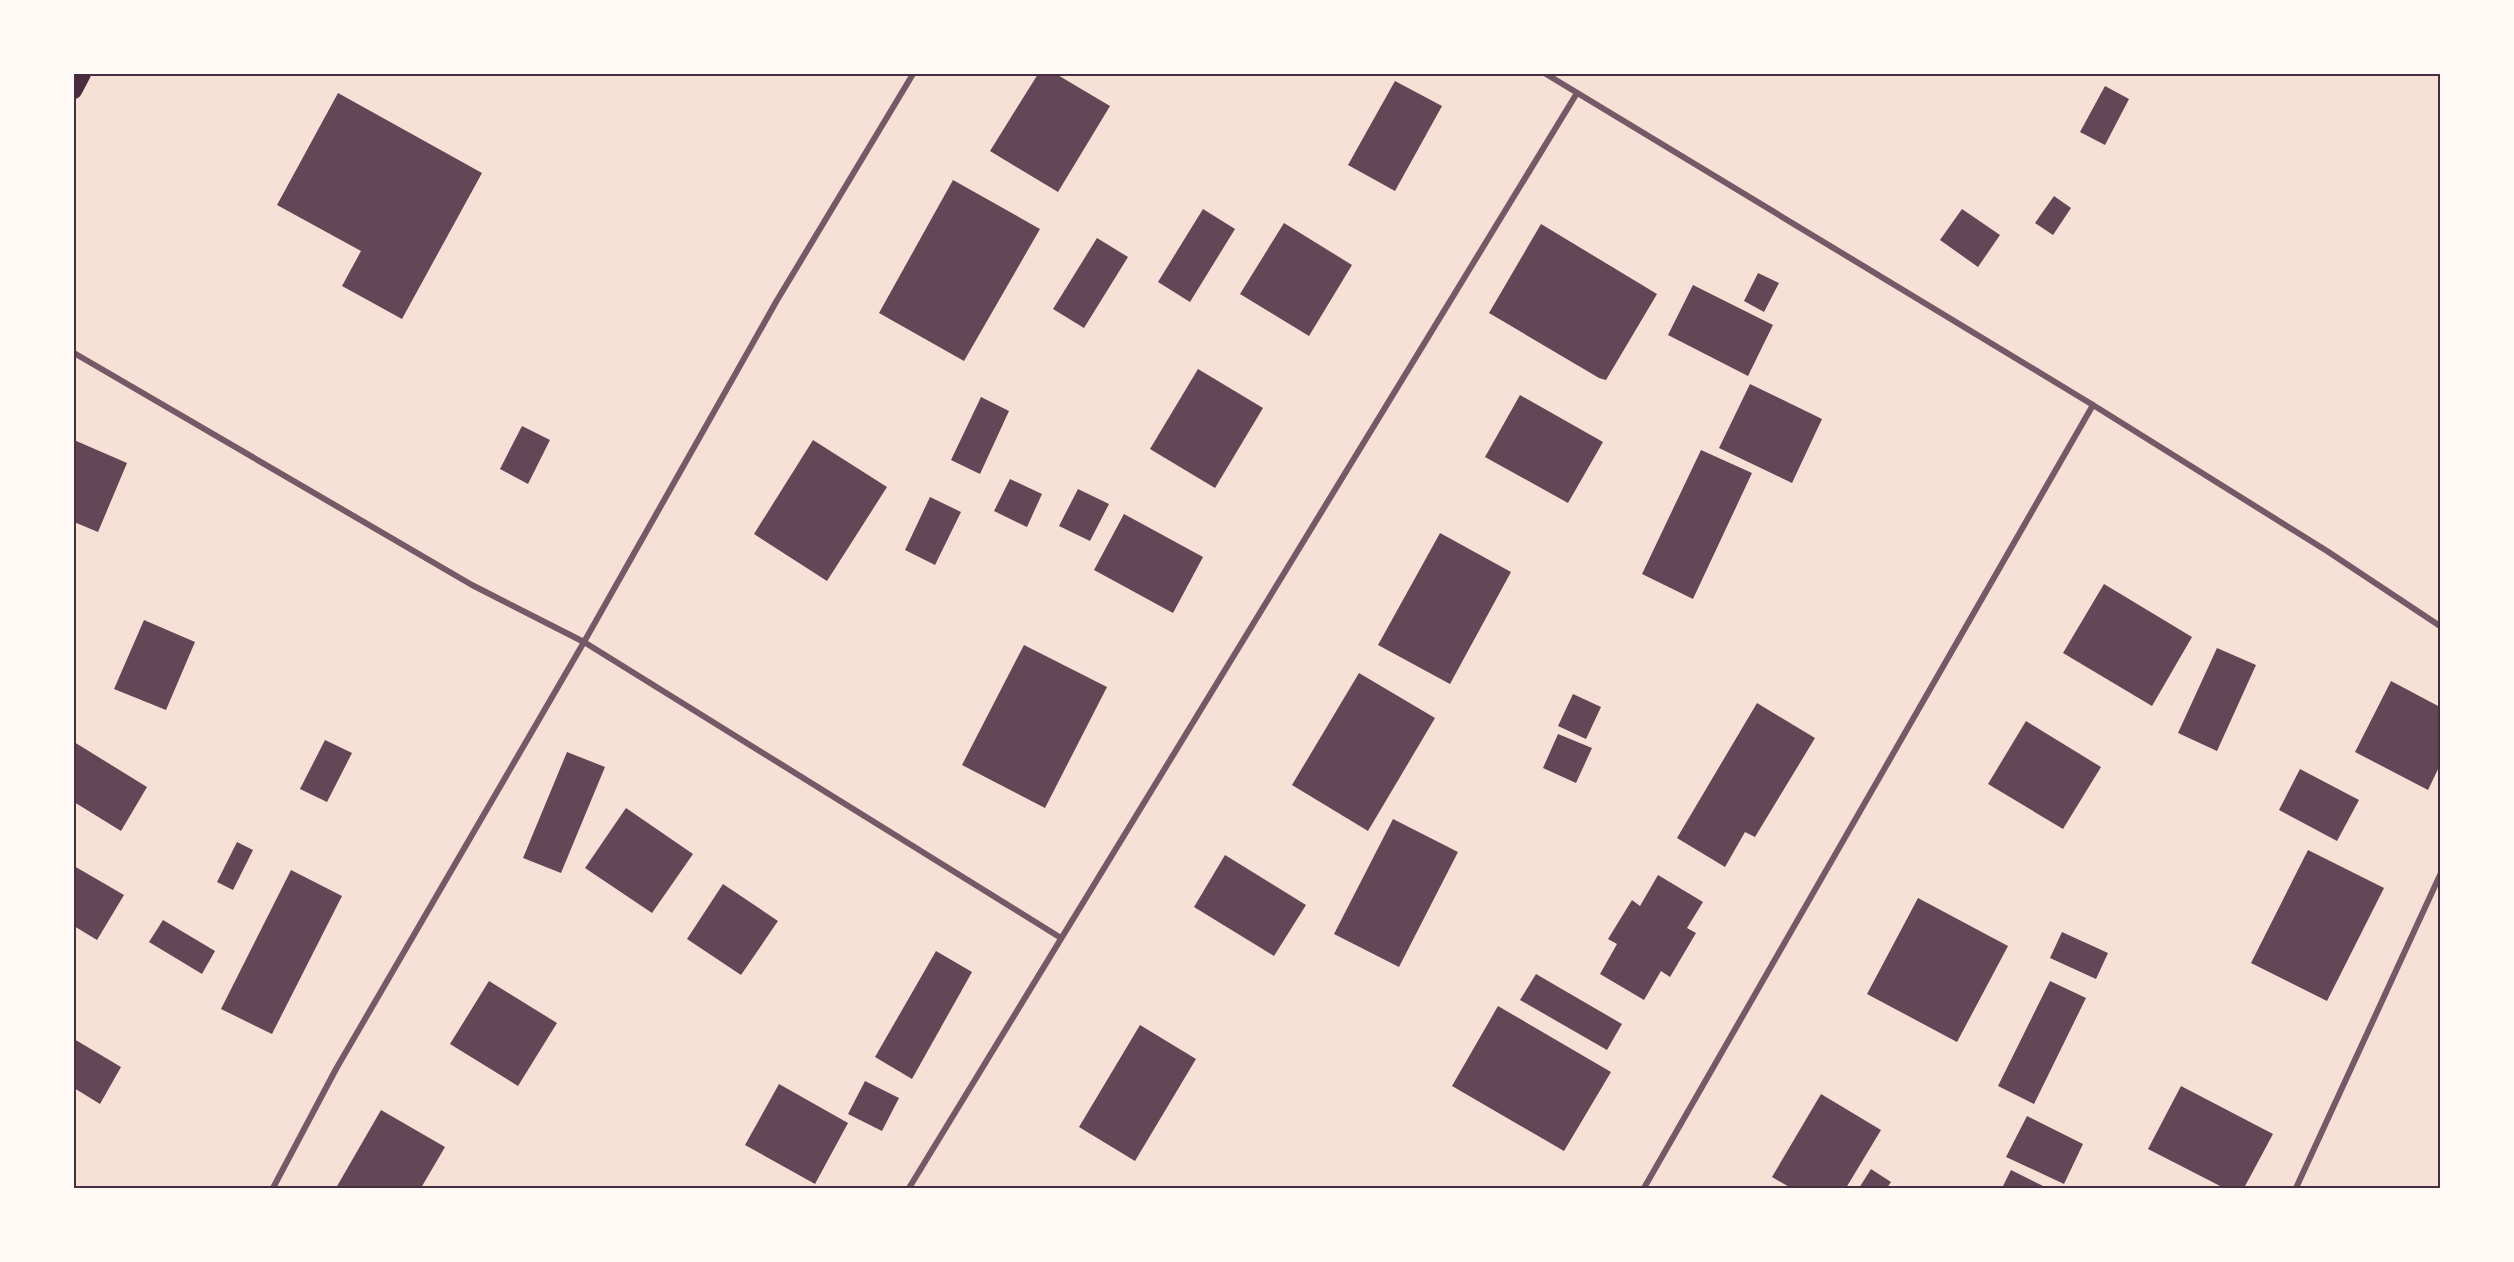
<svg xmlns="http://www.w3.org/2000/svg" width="2514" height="1262" font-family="Arial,sans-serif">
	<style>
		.building { fill: #644757 }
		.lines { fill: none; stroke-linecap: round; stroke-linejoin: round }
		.minor { stroke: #755966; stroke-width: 6 }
		.trunk { stroke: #4a2c40; stroke-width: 16 }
		.neatline { fill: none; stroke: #4a2c40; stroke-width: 2 }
	</style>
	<rect width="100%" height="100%" fill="#f7e1d7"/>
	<!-- building -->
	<g class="building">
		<path d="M1038,74H1056L1110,106L1058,192L990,151Z"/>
		<path d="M1395,81L1442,106L1395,191L1348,165Z"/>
		<path d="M2105,86L2129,99L2105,145L2080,132Z"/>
		<path d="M338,93L482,173L402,319L342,286L361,251L277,205Z"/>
		<path d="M953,180L1040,229L964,361L879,313Z"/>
		<path d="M2054,196L2071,208L2053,235L2035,223Z"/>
		<path d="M1203,209L1235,229L1190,302L1158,282Z"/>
		<path d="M1962,209L2000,235L1978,267L1940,240Z"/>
		<path d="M1284,223L1352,265L1309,336L1240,294Z"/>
		<path d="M1541,224L1657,294L1606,380L1599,378L1489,313Z"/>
		<path d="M1097,238L1128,257L1084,328L1053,309Z"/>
		<path d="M1758,273L1779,283L1764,312L1744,301Z"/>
		<path d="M1693,285L1773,325L1748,376L1668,335Z"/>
		<path d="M1198,369L1263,408L1215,488L1150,449Z"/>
		<path d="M1750,384L1822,419L1792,483L1719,448Z"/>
		<path d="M1520,395L1603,442L1568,503L1485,457Z"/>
		<path d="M981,397L1009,411L980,474L951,460Z"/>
		<path d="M522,426L550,440L528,484L500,469Z"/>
		<path d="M74,440L127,463L98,532L74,522Z"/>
		<path d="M813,440L887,487L827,581L754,534Z"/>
		<path d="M1701,450L1752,473L1693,599L1642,574Z"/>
		<path d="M1010,479L1042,494L1027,527L994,511Z"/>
		<path d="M1078,489L1109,504L1090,541L1059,526Z"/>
		<path d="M930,497L961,512L935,565L905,550Z"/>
		<path d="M1124,514L1203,557L1173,613L1094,570Z"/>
		<path d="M1440,533L1511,572L1450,684L1378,645Z"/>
		<path d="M2104,584L2192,637L2152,706L2063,653Z"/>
		<path d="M144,620L195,642L166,710L114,689Z"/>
		<path d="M1024,645L1107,687L1045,808L962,765Z"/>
		<path d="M2217,648L2256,665L2217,751L2178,733Z"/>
		<path d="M1359,673L1435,718L1368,831L1292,785Z"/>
		<path d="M2391,681L2440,707V765L2428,790L2355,752Z"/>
		<path d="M1573,694L1601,707L1586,739L1558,726Z"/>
		<path d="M1757,703L1815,738L1755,837L1745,832L1725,867L1677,838Z"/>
		<path d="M2026,721L2101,767L2063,829L1988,784Z"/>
		<path d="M1558,734L1592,748L1576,783L1543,768Z"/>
		<path d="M325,740L352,753L327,802L300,789Z"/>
		<path d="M74,742L147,787L121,831L74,802Z"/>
		<path d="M567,752L605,767L561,873L523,858Z"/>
		<path d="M2300,769L2359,800L2337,841L2279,810Z"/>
		<path d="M626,808L693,854L652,913L585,868Z"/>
		<path d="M1393,819L1458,852L1399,967L1334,934Z"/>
		<path d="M237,842L253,850L233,890L217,882Z"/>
		<path d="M2308,850L2384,888L2327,1001L2251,963Z"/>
		<path d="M1225,855L1306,905L1274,956L1194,907Z"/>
		<path d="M74,866L124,895L97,940L74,926Z"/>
		<path d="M291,870L342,896L272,1034L221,1009Z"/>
		<path d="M1658,875L1703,902L1687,928L1696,933L1670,977L1661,971L1644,1000L1600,974L1617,944L1608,939L1632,900L1640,906Z"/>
		<path d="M723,884L778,921L741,975L687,939Z"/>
		<path d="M1918,898L2008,946L1957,1042L1867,994Z"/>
		<path d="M163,920L215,951L202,974L149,942Z"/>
		<path d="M2062,932L2108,953L2096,979L2050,958Z"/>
		<path d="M936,951L972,972L912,1079L875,1057Z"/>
		<path d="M1536,974L1622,1024L1607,1050L1520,1000Z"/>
		<path d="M489,981L557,1023L518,1086L450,1044Z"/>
		<path d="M2050,981L2086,998L2034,1104L1998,1086Z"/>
		<path d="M1498,1006L1611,1072L1564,1151L1452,1086Z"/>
		<path d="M1140,1025L1196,1059L1135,1161L1079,1127Z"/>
		<path d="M74,1039L121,1067L100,1104L74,1088Z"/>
		<path d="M865,1081L899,1098L882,1131L848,1114Z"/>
		<path d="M779,1084L848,1123L815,1184L745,1145Z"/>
		<path d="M2181,1086L2273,1134L2244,1188H2224L2148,1149Z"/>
		<path d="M1821,1094L1881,1130L1846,1188H1791L1772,1177Z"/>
		<path d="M381,1110L445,1147L421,1188H336Z"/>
		<path d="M2027,1116L2083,1144L2064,1184L2006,1157Z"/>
		<path d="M1871,1169L1891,1182L1887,1188H1859Z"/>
		<path d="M2011,1170L2047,1188H2002Z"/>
	</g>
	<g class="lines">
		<!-- minor -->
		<g class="minor">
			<path d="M1546,74L2093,405L2327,551L2440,626"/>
			<path d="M74,353L472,585L584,642L1061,938"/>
			<path d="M273,1188L336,1069L584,642L776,302L913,74"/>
			<path d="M909,1188L1577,93"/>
			<path d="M1644,1188L2093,405"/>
			<path d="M2296,1188L2440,875"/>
		</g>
		<!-- trunk -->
		<path class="trunk" d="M74,91L83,74"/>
	</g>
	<!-- border -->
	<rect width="2514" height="1262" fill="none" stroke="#fffaf5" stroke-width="150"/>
	<rect x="75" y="75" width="2364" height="1112" class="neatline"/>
</svg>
